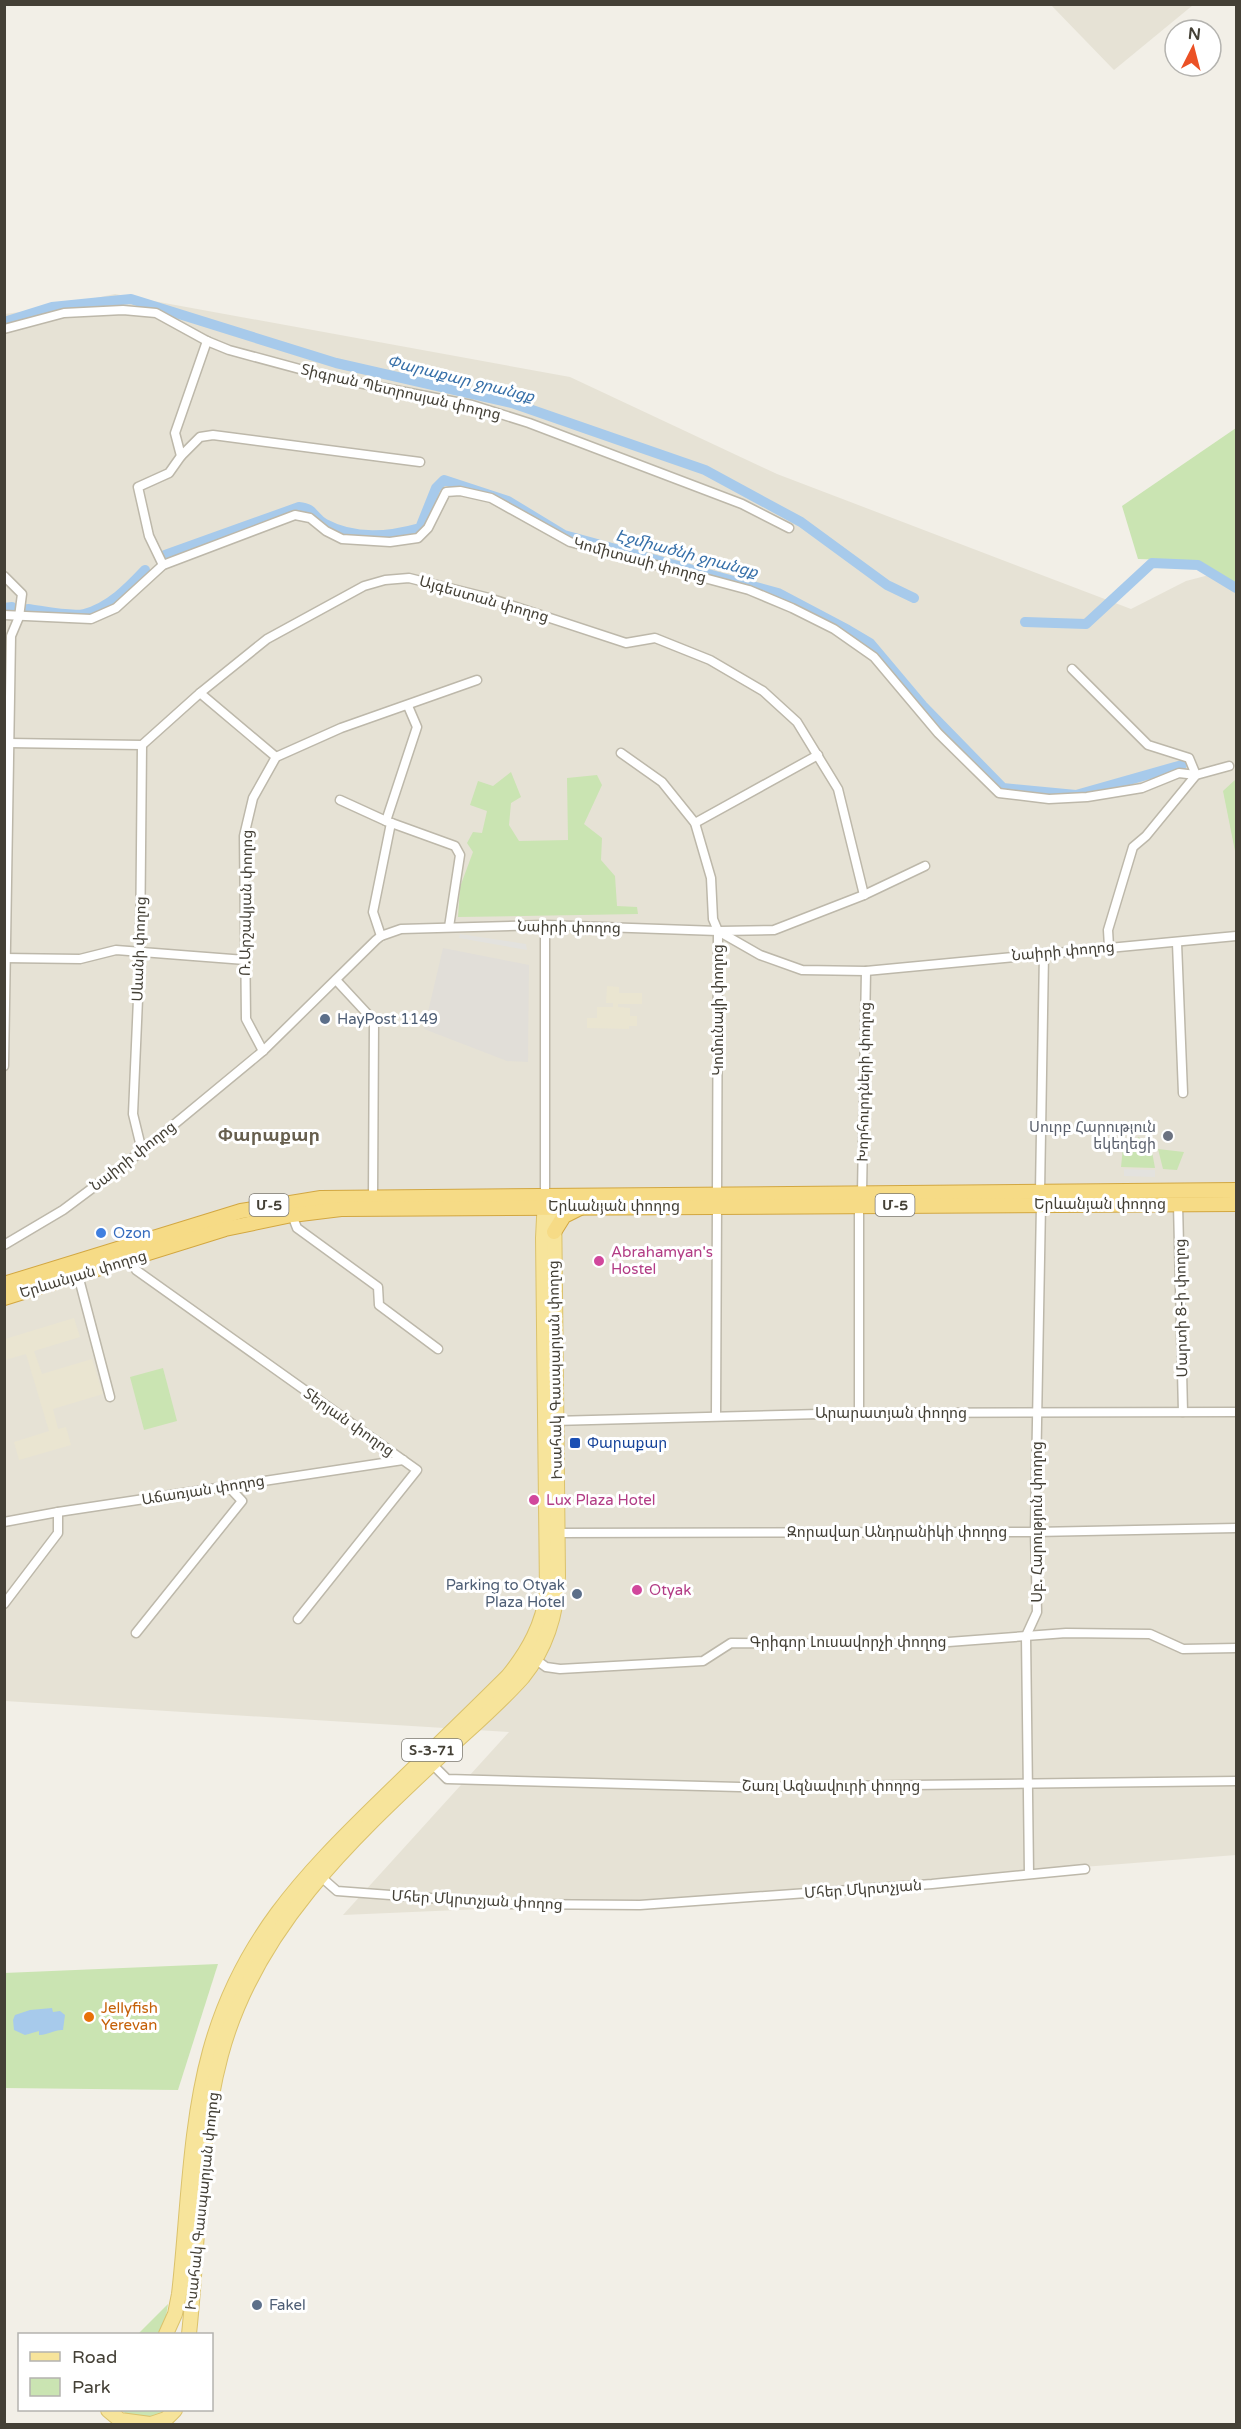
<svg xmlns="http://www.w3.org/2000/svg" width="1241" height="2429" font-family="'Varela Round','Noto Sans Armenian',sans-serif">
	<style>
		.residential { fill: #e6e2d5 }
		.industrial { fill: #e1ded8 }
		.education { fill: #eae5d1 }
		.green { fill: #cae4b2 }
		.parking { fill: #e3e2de }
		.water { fill: #a7caeb }
		.lines { fill: none; stroke-linecap: round; stroke-linejoin: round }
		.canal { stroke: #a7caeb; stroke-width: 10 }
		.minor-casing { stroke: #bdb8aa; stroke-width: 11 }
		.primary-casing { stroke: #dbc26c; stroke-width: 16 }
		.trunk-casing { stroke: #d2a741; stroke-width: 16 }
		.minor { stroke: #fff; stroke-width: 8 }
		.primary { stroke: #f7e49b; stroke-width: 14 }
		.trunk { stroke: #f6db86; stroke-width: 14 }
		.service-dot { fill: #5c6f8a; stroke: #fff; stroke-width: 2 }
		.worship-dot { fill: #6b7280; stroke: #fff; stroke-width: 2 }
		.shop-dot { fill: #3f7fe0; stroke: #fff; stroke-width: 2 }
		.hotel-dot { fill: #d1479c; stroke: #fff; stroke-width: 2 }
		.transit-dot { fill: #1a4fb4; stroke: #fff; stroke-width: 2 }
		.food-dot { fill: #e8710a; stroke: #fff; stroke-width: 2 }
		.labels { text-anchor: middle; stroke-width: 6; stroke-linejoin: round; paint-order: stroke }
		.shield { fill: #fff; stroke: #7c7972; stroke-width: 1.5 }
		.shield-label { font-size: 14px; font-weight: bold; fill: #444036 }
		.street-label { font-size: 15px; fill: #444036; stroke: #fff }
		.service-label { font-size: 15px; fill: #4e5e75; stroke: #fff; text-anchor: start }
		.worship-label { font-size: 15px; fill: #5b616d; stroke: #fff; text-anchor: end }
		.shop-label { font-size: 15px; fill: #366cbe; stroke: #fff; text-anchor: start }
		.hotel-label { font-size: 15px; fill: #b23c85; stroke: #fff; text-anchor: start }
		.transit-label { font-size: 15px; fill: #164399; stroke: #fff; text-anchor: start }
		.food-label { font-size: 15px; fill: #c56008; stroke: #fff; text-anchor: start }
		.water-label { font-size: 16px; font-style: italic; fill: #3770a9; stroke: #fff }
		.quarter-label { font-size: 18px; font-weight: bold; fill: #675f4e; stroke: #fff }
	</style>
	<rect width="100%" height="100%" fill="#f2efe7"/>
	<!-- residential -->
	<g class="residential">
		<path d="M1051,5H1193L1114,70Z"/>
		<path d="M115,294L570,377L777,474L1131,609L1186,581L1236,568V1855L638,1902L343,1915L509,1732L5,1701L4,314L38,310Z"/>
	</g>
	<!-- industrial -->
	<path class="industrial" d="M443,948L529,965L528,1062L507,1061L424,1029Z"/>
	<!-- education -->
	<g class="education">
		<path d="M607,986L619,987V993H642V1004H618V1007L630,1008V1016H637V1026H629V1029L587,1028V1018H597V1007H613V1003H606Z"/>
		<path d="M74,1318L80,1337L34,1351L42,1374L92,1359L103,1394L53,1409L58,1429L66,1427L71,1445L19,1460L14,1442L49,1431L26,1354L5,1360V1339Z"/>
	</g>
	<!-- green -->
	<g class="green">
		<path d="M1236,428V593L1198,561L1138,559L1122,506Z"/>
		<path d="M511,772L521,797L511,803L509,825L519,841L568,840L567,778L597,775L602,785L584,824L602,838L601,860L615,876L617,906L637,907L638,914L458,917L460,887L473,852L467,843L473,832L482,833L487,811L470,805L478,781L493,786Z"/>
		<path d="M1236,779V856L1223,791Z"/>
		<path d="M1139,1137L1143,1143L1151,1146L1155,1168L1121,1167L1123,1147Z"/>
		<path d="M1158,1149L1184,1152L1177,1170L1163,1169Z"/>
		<path d="M163,1368L177,1421L144,1430L130,1377Z"/>
		<path d="M218,1964L178,2090L5,2088L4,1973Z"/>
		<path d="M168,2304L166,2317L158,2334H138Z"/>
		<path d="M120,2410H167C155,2421 132,2418 120,2410Z"/>
	</g>
	<!-- parking -->
	<g class="parking">
		<path d="M460,934L526,944L527,950L459,938Z"/>
		<path d="M1124,1169L1155,1170V1177L1124,1176Z"/>
	</g>
	<!-- water -->
	<path class="water" d="M52,2008L53,2012L60,2011L65,2015L63,2030C55,2029 49,2035 39,2035V2031L25,2035L14,2030L13,2020L15,2015L30,2010Z"/>
	<g class="lines">
		<!-- canal -->
		<g class="canal">
			<path d="M4,322L52,307L131,299L336,363L512,403L705,470L801,522L887,585L914,598"/>
			<path d="M165,555L299,507C314,508 313,517 325,524C354,540 388,537 420,528L436,488L444,480L508,501L564,535L778,593L848,630L870,643L923,706L1003,788L1076,795L1182,765"/>
			<path d="M4,608L12,607"/>
			<path d="M28,609C43,611 71,617 84,614C109,608 129,587 145,570"/>
			<path d="M1025,622L1086,624L1152,563L1198,565L1236,588"/>
		</g>
		<defs>
			<g id="minor">
				<path d="M4,329L64,313L123,310L156,313L207,341L229,350L333,378L472,405L529,423L742,504L789,528"/>
				<path d="M181,456L200,437L213,435L420,462"/>
				<path d="M163,565L149,536L138,487L169,473L181,456L175,433L207,341"/>
				<path d="M4,576L22,594L19,617L11,636L4,1066"/>
				<path d="M4,615L91,619L116,608L163,565L295,515L310,518L326,531L342,539L390,542L418,538L428,528L446,492L460,491L491,498L570,542L749,590L792,608L834,629L874,657L938,733L999,793L1049,799L1087,797L1142,788L1179,773L1196,775L1229,766"/>
				<path d="M1072,669L1148,745L1189,758L1196,775L1146,836L1133,847L1108,930L1109,947"/>
				<path d="M200,693L276,757"/>
				<path d="M408,706L417,727L386,821L455,846L460,855L449,927"/>
				<path d="M8,743L142,745L200,693L267,639L364,586L385,580L409,578L489,598L626,643L655,638L710,660L763,691L797,722L838,789L864,895"/>
				<path d="M621,753L662,782L695,823L711,878L713,919L718,931L717,1194"/>
				<path d="M340,800L386,821"/>
				<path d="M695,823L818,755"/>
				<path d="M720,931L774,930L864,895L925,866"/>
				<path d="M381,936L373,912L391,823"/>
				<path d="M1177,943L1183,1093"/>
				<path d="M4,958L80,959L116,950L245,960"/>
				<path d="M336,980L374,1021L373,1195"/>
				<path d="M263,1051L246,1019L244,836L253,798L276,757L341,728L477,680"/>
				<path d="M142,1151L133,1114L140,953L142,745"/>
				<path d="M1040,1192L1044,953"/>
				<path d="M862,1193L866,971"/>
				<path d="M545,1196V925"/>
				<path d="M1178,1204L1183,1412"/>
				<path d="M859,1205V1413"/>
				<path d="M292,1215L297,1228L378,1287L379,1305L438,1349"/>
				<path d="M4,1245L63,1210L142,1151L263,1051L376,940L381,936L401,929L545,925L718,931L760,955L802,970L866,971L1236,936"/>
				<path d="M131,1258L136,1270L417,1470L298,1619"/>
				<path d="M78,1275L110,1397"/>
				<path d="M716,1415L717,1206"/>
				<path d="M553,1421L859,1413L1236,1412"/>
				<path d="M4,1522L58,1512L403,1460"/>
				<path d="M557,1533L1035,1532L1236,1528"/>
				<path d="M4,1604L58,1533V1512"/>
				<path d="M136,1633L242,1501L228,1486"/>
				<path d="M535,1659L546,1667L560,1669L703,1661L731,1643L922,1644L1066,1633L1150,1634L1183,1649L1236,1648"/>
				<path d="M432,1764L447,1779L739,1787L1236,1781"/>
				<path d="M1029,1874L1026,1636L1037,1612L1035,1532L1041,1204"/>
				<path d="M320,1876L337,1891L510,1904L640,1905L932,1884L1085,1869"/>
			</g>
			<g id="primary">
				<path d="M166,2334L175,2314L179,2294C188,2216 189,2127 210,2051C240,1941 303,1876 382,1799C424,1758 467,1717 508,1676C529,1650 543,1624 547,1592L543,1238L545,1198"/>
				<path d="M189,2334C199,2243 197,2144 221,2055C255,1927 354,1837 448,1749C473,1726 500,1703 523,1677C547,1647 557,1614 558,1576L554,1197"/>
				<path d="M108,2410L120,2420L150,2424"/>
				<path d="M151,2424L166,2419L175,2410"/>
			</g>
			<g id="trunk">
				<path d="M554,1232L564,1216L580,1208"/>
				<path d="M4,1284L241,1211L321,1198L1236,1190"/>
				<path d="M4,1298L225,1229L292,1215L341,1209L1236,1204"/>
			</g>
		</defs>
		<!-- minor casing -->
		<use href="#minor" class="minor-casing"/>
		<!-- primary casing -->
		<use href="#primary" class="primary-casing"/>
		<!-- trunk casing -->
		<use href="#trunk" class="trunk-casing"/>
		<!-- minor -->
		<use href="#minor" class="minor"/>
		<!-- primary -->
		<use href="#primary" class="primary"/>
		<!-- trunk -->
		<use href="#trunk" class="trunk"/>
	</g>
	<!-- markers -->
	<g class="service-dot">
		<circle cx="325" cy="1019" r="6"/>
		<circle cx="577" cy="1594" r="6"/>
		<circle cx="257" cy="2305" r="6"/>
	</g>
	<circle class="worship-dot" cx="1168" cy="1136" r="6"/>
	<circle class="shop-dot" cx="101" cy="1233" r="6"/>
	<g class="hotel-dot">
		<circle cx="599" cy="1261" r="6"/>
		<circle cx="534" cy="1500" r="6"/>
		<circle cx="637" cy="1590" r="6"/>
	</g>
	<rect class="transit-dot" x="569" y="1437" width="12" height="12" rx="3"/>
	<circle class="food-dot" cx="89" cy="2017" r="6"/>
	<g class="labels">
		<!-- shield labels -->
		<g class="shield">
			<rect x="249.5" y="1194" width="39" height="22" rx="4.5"/>
			<rect x="875.5" y="1194" width="39" height="22" rx="4.5"/>
			<rect x="402" y="1739" width="60" height="22" rx="4.5"/>
		</g>
		<g class="shield-label">
			<text x="269" y="1210">Մ-5</text>
			<text x="895" y="1210">Մ-5</text>
			<text x="432" y="1755">Տ-3-71</text>
		</g>
		<!-- street labels -->
		<g class="street-label">
			<text transform="translate(401 392) rotate(13)" y="5">Տիգրան Պետրոսյան փողոց</text>
			<text transform="translate(640 560) rotate(15)" y="5">Կոմիտասի փողոց</text>
			<text transform="translate(484 599) rotate(16)" y="5">Այգեստան փողոց</text>
			<text transform="translate(246 903) rotate(-89)" y="5">Ռ.Արշակյան փողոց</text>
			<text transform="translate(569 927) rotate(1)" y="5">Նաիրի փողոց</text>
			<text transform="translate(139 949) rotate(-88)" y="5">Սևանի փողոց</text>
			<text transform="translate(1063 951) rotate(-5)" y="5">Նաիրի փողոց</text>
			<text transform="translate(718 1010) rotate(-90)" y="5">Կոմունայի փողոց</text>
			<text transform="translate(864 1082) rotate(-89)" y="5">Խորհուրդների փողոց</text>
			<text transform="translate(133 1156) rotate(-38)" y="5">Նաիրի փողոց</text>
			<text x="1100" y="1209">Երևանյան փողոց</text>
			<text x="614" y="1211">Երևանյան փողոց</text>
			<text transform="translate(83 1274) rotate(-17)" y="5">Երևանյան փողոց</text>
			<text transform="translate(1181 1308) rotate(-91)" y="5">Մարտի 8-ի փողոց</text>
			<text transform="translate(555 1370) rotate(-91)" y="5">Իսահակ Գասպարյան փողոց</text>
			<text x="891" y="1418">Արարատյան փողոց</text>
			<text transform="translate(349 1422) rotate(35)" y="5">Տերյան փողոց</text>
			<text transform="translate(203 1490) rotate(-9)" y="5">Աճառյան փողոց</text>
			<text transform="translate(1037 1522) rotate(-90)" y="5">Սբ. Հարություն փողոց</text>
			<text x="897" y="1537">Զորավար Անդրանիկի փողոց</text>
			<text x="848" y="1647">Գրիգոր Լուսավորչի փողոց</text>
			<text x="831" y="1791">Շառլ Ազնավուրի փողոց</text>
			<text transform="translate(863 1889) rotate(-4)" y="5">Մհեր Մկրտչյան</text>
			<text transform="translate(477 1900) rotate(3)" y="5">Մհեր Մկրտչյան փողոց</text>
			<text transform="translate(202 2201) rotate(-84)" y="5">Իսահակ Գասպարյան փողոց</text>
		</g>
		<!-- service labels -->
		<g class="service-label">
			<text x="337" y="1024">HayPost 1149</text>
			<text x="565" y="1590" text-anchor="end">Parking to Otyak<tspan x="565" dy="17">Plaza Hotel</tspan></text>
			<text x="269" y="2310">Fakel</text>
		</g>
		<!-- worship labels -->
		<g class="worship-label">
			<text x="1156" y="1132">Սուրբ Հարություն<tspan x="1156" dy="17">եկեղեցի</tspan></text>
		</g>
		<!-- shop labels -->
		<g class="shop-label">
			<text x="113" y="1238">Ozon</text>
		</g>
		<!-- hotel labels -->
		<g class="hotel-label">
			<text x="611" y="1257">Abrahamyan's<tspan x="611" dy="17">Hostel</tspan></text>
			<text x="546" y="1505">Lux Plaza Hotel</text>
			<text x="649" y="1595">Otyak</text>
		</g>
		<!-- transit labels -->
		<g class="transit-label">
			<text x="587" y="1448">Փարաքար</text>
		</g>
		<!-- food labels -->
		<g class="food-label">
			<text x="101" y="2013">Jellyfish<tspan x="101" dy="17">Yerevan</tspan></text>
		</g>
		<!-- water labels -->
		<g class="water-label">
			<text transform="translate(461 378) rotate(14)" y="6">Փարաքար ջրանցք</text>
			<text transform="translate(687 553) rotate(15)" y="6">Էջմիածնի ջրանցք</text>
		</g>
		<!-- quarter labels -->
		<g class="quarter-label">
			<text x="269" y="1141">Փարաքար</text>
		</g>
	</g>
	<!-- border -->
	<rect width="1241" height="2429" fill="none" stroke="#444036" stroke-width="12"/>
	<!-- legend -->
	<rect x="18" y="2333" width="195" height="78" fill="#ffffff" stroke="#b4b3af" stroke-width="1.5"/>
	<rect x="30" y="2352" width="30" height="9" fill="#f7e49b" stroke="#b4b3af" stroke-width="1.5"/>
	<text x="72" y="2363" font-size="18" fill="#444036">Road</text>
	<rect x="30" y="2378" width="30" height="18" fill="#cae4b2" stroke="#b4b3af" stroke-width="1.5"/>
	<text x="72" y="2393" font-size="18" fill="#444036">Park</text>
	<!-- north arrow -->
	<g transform="translate(1193 48) rotate(6)"><circle r="28" fill="#ffffff" stroke="#b4b3af" stroke-width="1.5"/>
	<path d="M0-4.5L10 22L0 15L-10 22Z" fill="#eb5125"/>
	<text y="-9" font-size="16" font-weight="bold" text-anchor="middle" fill="#444036">N</text>
	</g>
</svg>
